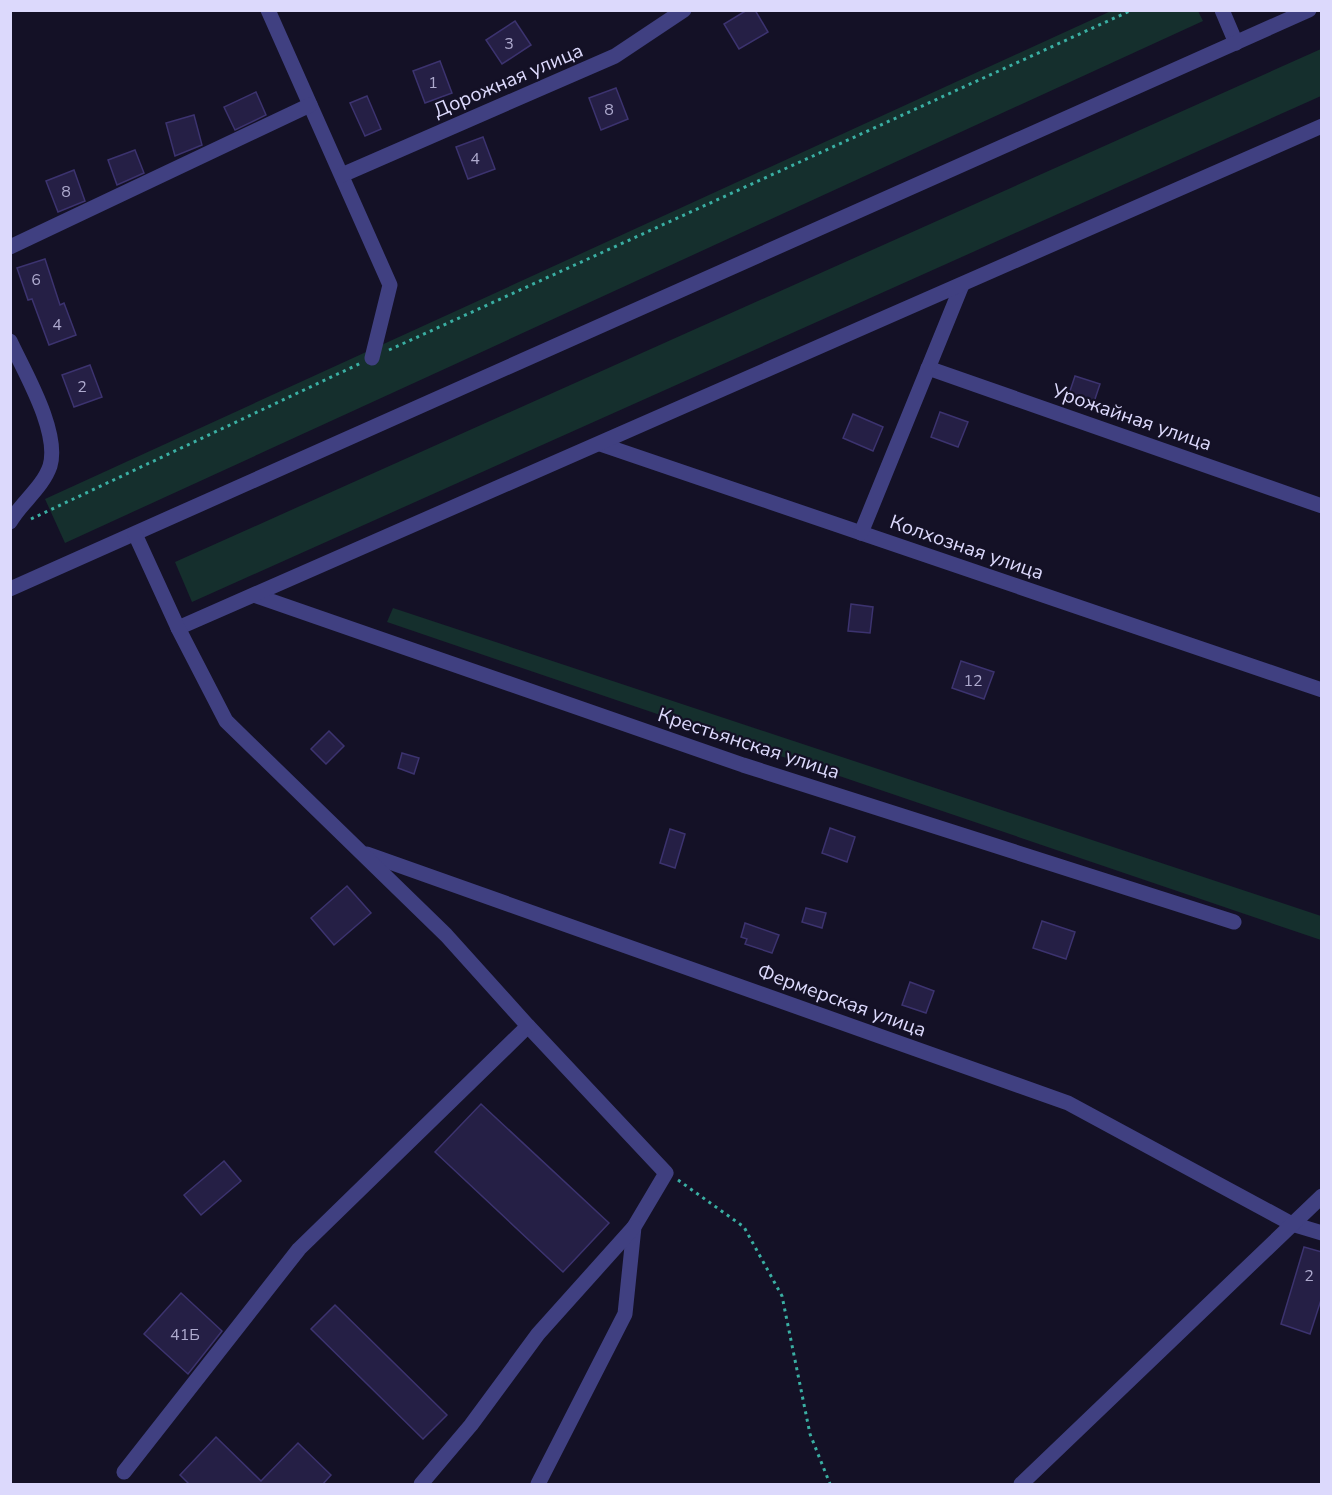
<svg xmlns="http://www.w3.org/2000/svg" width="1332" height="1495" font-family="'Nunito Sans',sans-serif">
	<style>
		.green { fill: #152f2d }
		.building { fill: #251f45; stroke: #3c336f; stroke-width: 1.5 }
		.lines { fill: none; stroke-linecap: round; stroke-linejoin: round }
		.path { stroke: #3aafa3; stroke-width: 3; stroke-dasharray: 3 4.5; stroke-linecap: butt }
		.minor { stroke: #404081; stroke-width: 15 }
		.labels { text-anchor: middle; stroke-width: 4.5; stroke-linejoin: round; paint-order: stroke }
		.number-label { font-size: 16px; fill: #aeaace }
		.street-label { font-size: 20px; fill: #dcd9fc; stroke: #141126 }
	</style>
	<rect width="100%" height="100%" fill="#141126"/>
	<!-- green -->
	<g class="green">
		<path d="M1111,11H1198L1203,21L65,543L45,499Z"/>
		<path d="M1321,49V96L192,602L175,562Z"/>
		<path d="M393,608L1321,916V940L387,622Z"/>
	</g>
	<!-- building -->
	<g class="building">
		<path d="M747,10H755L768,32L739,49L724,24Z"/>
		<path d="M515,21L531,45L502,64L486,40Z"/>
		<path d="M440,61L452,93L425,103L413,71Z"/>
		<path d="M616,88L628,119L601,130L589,98Z"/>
		<path d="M256,92L266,115L235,130L224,107Z"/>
		<path d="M367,96L381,129L365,136L350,103Z"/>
		<path d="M194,115L202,145L175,156L166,123Z"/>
		<path d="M483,137L495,169L468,179L456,147Z"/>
		<path d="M135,150L144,173L117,185L108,160Z"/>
		<path d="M74,170L85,201L58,212L46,181Z"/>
		<path d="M45,259L60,305L64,303L76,335L49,345L32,299L28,300L17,268Z"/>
		<path d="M90,365L102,397L74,407L62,375Z"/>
		<path d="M1075,376L1100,384L1092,408L1067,400Z"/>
		<path d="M940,412L968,422L958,447L931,437Z"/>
		<path d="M853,414L883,427L873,451L843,438Z"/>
		<path d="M851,604L873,607L870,633L848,631Z"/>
		<path d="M961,661L994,672L984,699L952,688Z"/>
		<path d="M329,731L344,746L326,764L311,749Z"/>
		<path d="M402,753L419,758L414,774L398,768Z"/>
		<path d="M830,828L855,837L847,862L822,853Z"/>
		<path d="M670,829L685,834L675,868L660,863Z"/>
		<path d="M347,886L371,913L334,945L311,918Z"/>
		<path d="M806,908L826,913L822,928L802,922Z"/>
		<path d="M1042,921L1075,932L1066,959L1033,948Z"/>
		<path d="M745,923L779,935L772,953L745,944L747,939L741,937Z"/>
		<path d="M910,982L934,991L926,1013L902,1005Z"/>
		<path d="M481,1104L609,1223L563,1272L435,1152Z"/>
		<path d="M224,1161L241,1181L201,1215L184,1195Z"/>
		<path d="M1304,1247L1322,1252V1297L1310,1334L1281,1324Z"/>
		<path d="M181,1293L222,1331L188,1374L144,1334Z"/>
		<path d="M335,1305L447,1415L423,1439L311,1329Z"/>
		<path d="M216,1437L261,1481L298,1443L331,1475L322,1485H190L180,1475Z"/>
	</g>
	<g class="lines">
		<!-- path -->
		<g class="path">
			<path d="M389,350L1132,10"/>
			<path d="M31,519L361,363"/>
			<path d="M678,1180L744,1227L782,1296L810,1434L830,1484"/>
		</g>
		<!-- minor -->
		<g class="minor">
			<path d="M268,10L390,285L372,358"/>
			<path d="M1222,10L1236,43"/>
			<path d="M342,175L615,56L684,10"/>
			<path d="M10,247L310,105"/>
			<path d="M10,341C25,373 60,432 50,466C43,487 21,503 10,522"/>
			<path d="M928,368L1322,506"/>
			<path d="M600,444L1322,690"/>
			<path d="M861,533L962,285"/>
			<path d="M10,589L1309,10"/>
			<path d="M254,595L743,765L1234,922"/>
			<path d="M178,628L1322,126"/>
			<path d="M367,854L1068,1103L1292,1224L1322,1233"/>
			<path d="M528,1026L666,1173L634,1227L625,1314L538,1484"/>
			<path d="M124,1472L299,1249L528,1026L446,935L226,721L178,628L135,534"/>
			<path d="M421,1484L471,1425L538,1334L634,1227"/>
			<path d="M1021,1484L1322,1196"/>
		</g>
	</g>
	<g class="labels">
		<!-- number labels -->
		<g class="number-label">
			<text x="509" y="49">3</text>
			<text x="433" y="88">1</text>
			<text x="609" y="115">8</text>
			<text x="475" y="164">4</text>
			<text x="66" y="197">8</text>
			<text x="36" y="285">6</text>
			<text x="57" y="330">4</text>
			<text x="82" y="392">2</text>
			<text x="973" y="686">12</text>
			<text x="1309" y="1281">2</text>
			<text x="185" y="1340">41Б</text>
		</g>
		<!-- street labels -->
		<g class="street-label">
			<text transform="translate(508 80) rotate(-23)" y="7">Дорожная улица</text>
			<text transform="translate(1132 417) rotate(19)" y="7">Урожайная улица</text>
			<text transform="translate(967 547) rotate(19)" y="7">Колхозная улица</text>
			<text transform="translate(749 743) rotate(18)" y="7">Крестьянская улица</text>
			<text transform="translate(842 1000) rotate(20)" y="7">Фермерская улица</text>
		</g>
	</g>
	<!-- border -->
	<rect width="1332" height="1495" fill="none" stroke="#dcd9fc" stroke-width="24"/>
</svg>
